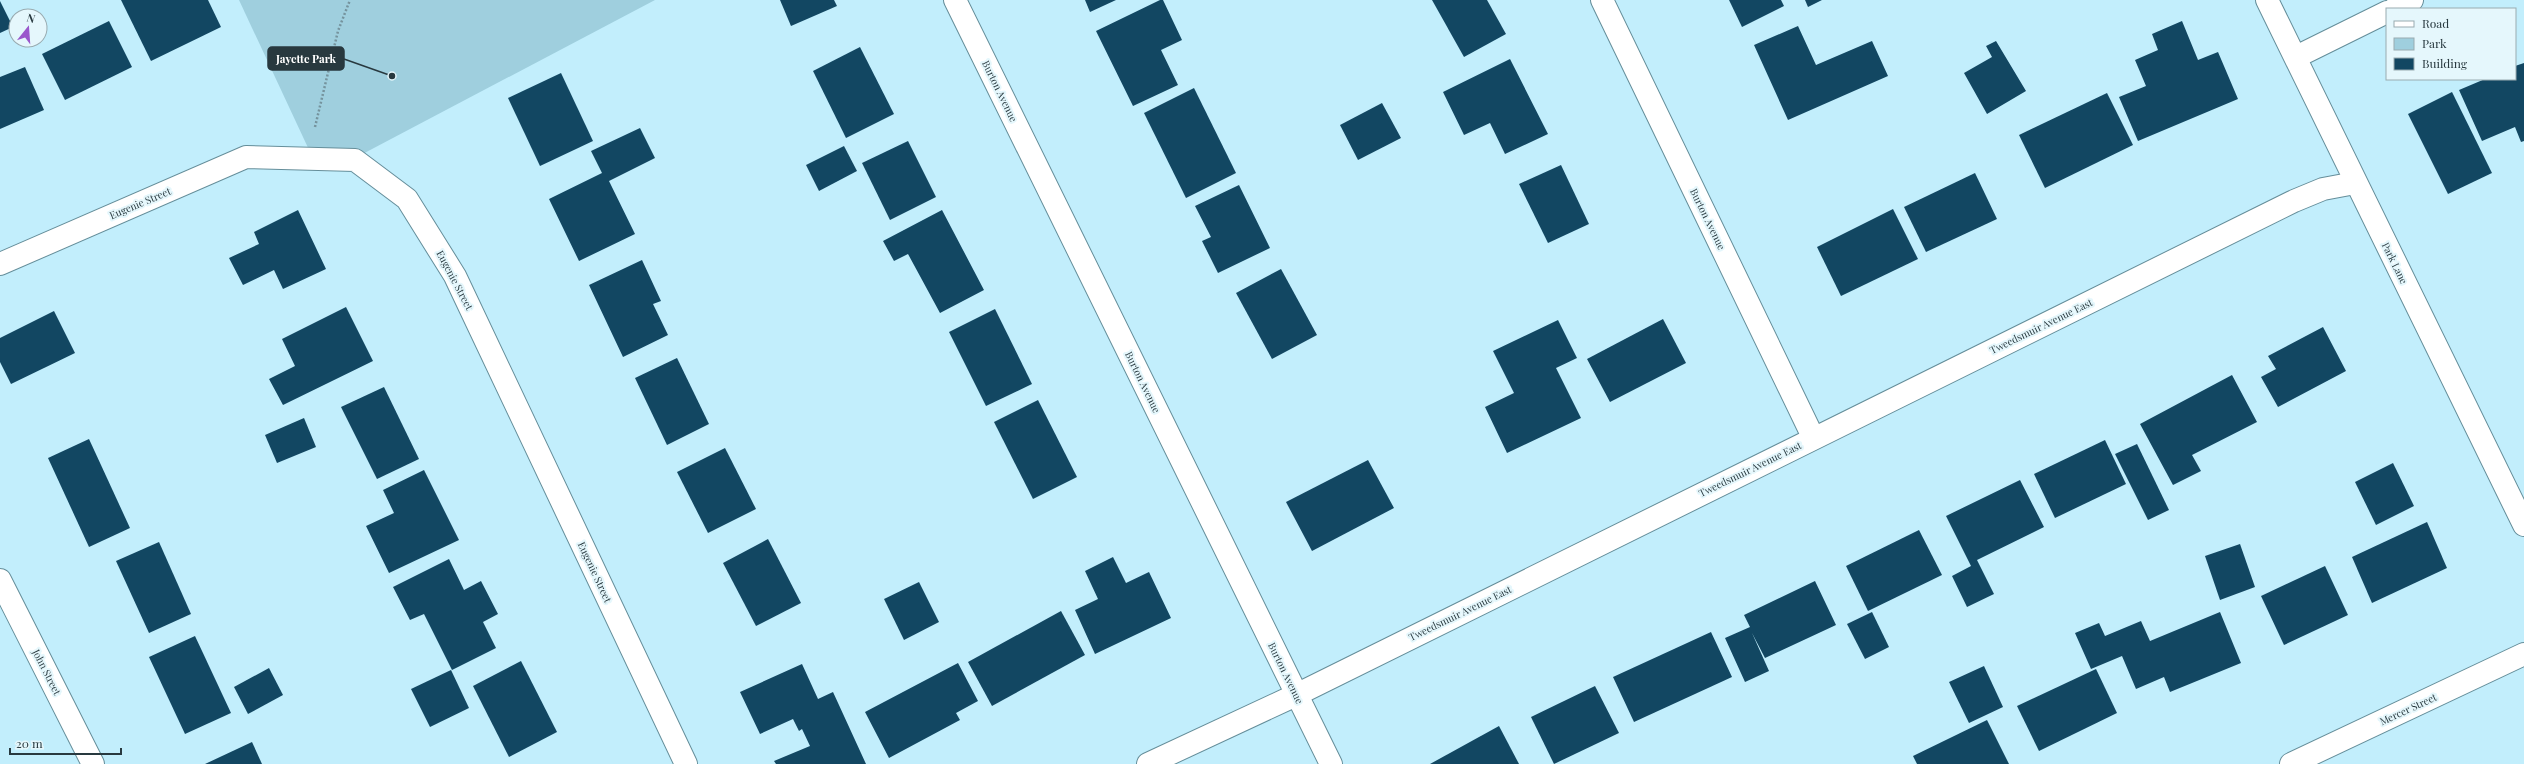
<svg xmlns="http://www.w3.org/2000/svg" width="2524" height="764" font-family="'Playfair Display',serif">
	<style>
		.green { fill: #9fcfde }
		.building { fill: #124762 }
		.lines { fill: none; stroke-linecap: round; stroke-linejoin: round }
		.minor-casing { stroke: #658e9a; stroke-width: 24 }
		.path { stroke: #75939d; stroke-width: 2.5; stroke-dasharray: 2 2; stroke-linecap: butt }
		.minor { stroke: #fff; stroke-width: 22 }
		.labels { text-anchor: middle; stroke-width: 4; stroke-linejoin: round; paint-order: stroke }
		.street-label { font-size: 10px; fill: #28393f; stroke: #e5f7fc }
		.leader { fill: none; stroke: #28393f; stroke-width: 1.5 }
		.callout-dot { fill: #28393f; stroke: #e5f7fc; stroke-width: 1.5 }
		.callout { fill: #28393f; stroke: #28393f; stroke-width: 1.5 }
		.callout-label { font-size: 11px; text-anchor: middle; font-weight: bold; fill: #fff }
	</style>
	<rect width="100%" height="100%" fill="#c2eefc"/>
	<!-- green -->
	<path class="green" d="M239,0H655L355,158L310,152Z"/>
	<!-- building -->
	<g class="building">
		<path d="M121,0H208L221,27L151,61Z"/>
		<path d="M780,0H834L837,6L791,26Z"/>
		<path d="M1085,0H1116L1090,12Z"/>
		<path d="M1160,0H1163L1182,40L1161,50L1178,85L1133,106L1096,31Z"/>
		<path d="M1432,0H1487L1506,34L1464,57Z"/>
		<path d="M1729,0H1781L1784,6L1742,27Z"/>
		<path d="M1805,0H1822L1808,7Z"/>
		<path d="M0,1L13,27L0,33Z"/>
		<path d="M109,21L132,67L65,100L42,54Z"/>
		<path d="M2182,21L2198,60L2218,52L2238,99L2138,141L2119,97L2146,86L2135,60L2158,50L2152,34Z"/>
		<path d="M1798,26L1816,65L1872,41L1888,76L1788,120L1754,45Z"/>
		<path d="M1996,41L2026,91L1987,114L1964,73L1992,57L1986,46Z"/>
		<path d="M860,47L894,114L846,138L813,71Z"/>
		<path d="M1510,59L1548,134L1505,154L1490,123L1464,135L1443,92Z"/>
		<path d="M2524,63V141L2521,142L2515,127L2482,141L2459,90L2485,79H2515V66Z"/>
		<path d="M25,67L44,110L0,129V77Z"/>
		<path d="M561,73L593,141L540,166L508,98Z"/>
		<path d="M1194,88L1236,173L1186,198L1144,113Z"/>
		<path d="M2452,92L2492,173L2448,194L2408,114Z"/>
		<path d="M2107,93L2133,145L2045,188L2019,135Z"/>
		<path d="M1382,103L1401,138L1358,160L1340,125Z"/>
		<path d="M640,128L655,158L609,181L635,234L579,261L549,199L602,173L591,151Z"/>
		<path d="M908,141L936,197L890,220L862,163Z"/>
		<path d="M844,146L857,171L819,191L806,165Z"/>
		<path d="M1561,165L1589,224L1548,243L1519,184Z"/>
		<path d="M1975,173L1997,219L1926,252L1904,207Z"/>
		<path d="M1239,185L1270,248L1218,273L1202,241L1211,237L1195,206Z"/>
		<path d="M1893,209L1918,259L1841,296L1817,247Z"/>
		<path d="M298,210L326,269L283,289L274,270L243,285L229,258L259,244L254,232Z"/>
		<path d="M942,210L984,290L940,313L908,254L894,261L883,241Z"/>
		<path d="M642,260L661,301L653,304L668,335L623,357L589,285Z"/>
		<path d="M1281,269L1317,335L1272,359L1236,293Z"/>
		<path d="M346,307L373,361L283,405L269,379L295,366L282,339Z"/>
		<path d="M995,309L1032,384L986,406L949,332Z"/>
		<path d="M54,311L75,353L11,384L0,362V338Z"/>
		<path d="M1663,319L1686,363L1610,402L1587,359Z"/>
		<path d="M1558,320L1577,358L1556,368L1581,418L1507,453L1485,407L1514,393L1493,351Z"/>
		<path d="M2323,327L2346,371L2278,407L2261,377L2276,369L2268,356Z"/>
		<path d="M677,358L709,424L667,445L635,378Z"/>
		<path d="M2232,375L2257,422L2192,455L2201,471L2173,485L2140,424Z"/>
		<path d="M384,387L419,459L377,479L341,407Z"/>
		<path d="M1038,400L1077,477L1033,499L994,422Z"/>
		<path d="M304,418L316,447L277,463L265,435Z"/>
		<path d="M89,439L130,528L89,547L48,458Z"/>
		<path d="M2105,440L2126,484L2055,518L2034,474Z"/>
		<path d="M2137,444L2169,510L2148,520L2115,454Z"/>
		<path d="M725,448L756,509L708,533L677,472Z"/>
		<path d="M1368,460L1394,508L1312,551L1286,502Z"/>
		<path d="M2393,463L2414,506L2376,525L2355,482Z"/>
		<path d="M424,470L459,540L389,573L366,526L394,513L383,490Z"/>
		<path d="M2020,480L2044,527L1977,560L1994,594L1967,607L1952,576L1971,566L1946,516Z"/>
		<path d="M2427,522L2447,568L2372,603L2352,557Z"/>
		<path d="M1919,530L1942,575L1868,611L1846,566Z"/>
		<path d="M768,539L801,603L756,626L723,563Z"/>
		<path d="M159,542L191,614L149,633L116,561Z"/>
		<path d="M2240,544L2255,587L2220,600L2205,556Z"/>
		<path d="M1113,557L1126,583L1149,572L1171,618L1095,654L1075,610L1098,599L1085,571Z"/>
		<path d="M449,559L464,590L481,581L498,614L483,622L496,648L452,670L424,614L410,620L393,587Z"/>
		<path d="M2325,566L2348,615L2284,645L2261,596Z"/>
		<path d="M1815,581L1836,625L1765,658L1752,633L1769,671L1745,682L1725,638L1750,627L1744,615Z"/>
		<path d="M919,582L939,622L904,640L884,599Z"/>
		<path d="M1061,611L1085,655L992,706L968,662Z"/>
		<path d="M1872,612L1889,647L1865,659L1847,624Z"/>
		<path d="M2220,612L2241,663L2170,692L2164,677L2136,689L2122,656L2091,669L2075,633L2099,623L2105,636L2141,621L2150,641Z"/>
		<path d="M1711,632L1732,677L1634,722L1613,677Z"/>
		<path d="M195,636L231,713L185,734L149,657Z"/>
		<path d="M521,661L557,732L509,757L473,686Z"/>
		<path d="M958,663L978,701L956,713L960,720L889,758L865,712Z"/>
		<path d="M802,664L818,699L833,692L866,764H776L774,761L810,746L802,729L799,731L793,719L760,734L740,692Z"/>
		<path d="M1984,666L2003,707L1969,723L1949,682Z"/>
		<path d="M269,668L283,695L248,714L234,687Z"/>
		<path d="M2096,669L2117,713L2039,751L2017,706Z"/>
		<path d="M451,670L469,708L430,727L411,689Z"/>
		<path d="M1595,686L1619,733L1554,764L1531,717Z"/>
		<path d="M1987,720L2009,764H1917L1913,756Z"/>
		<path d="M1499,726L1519,764H1430Z"/>
		<path d="M252,742L262,764H205Z"/>
	</g>
	<g class="lines">
		<defs>
			<g id="minor">
				<path d="M955,0L1331,764"/>
				<path d="M1602,0L1813,437"/>
				<path d="M2267,0L2524,525"/>
				<path d="M2394,9L2412,0"/>
				<path d="M2296,57L2387,12"/>
				<path d="M0,264L246,157L355,160L407,199L455,276L686,764"/>
				<path d="M0,580L93,764"/>
				<path d="M1148,764L1296,695L2294,201L2323,189L2355,183"/>
				<path d="M2291,764L2524,654"/>
			</g>
		</defs>
		<!-- minor casing -->
		<use href="#minor" class="minor-casing"/>
		<!-- path -->
		<path class="path" d="M315,127L338,31L350,0"/>
		<!-- minor -->
		<use href="#minor" class="minor"/>
	</g>
	<g class="labels">
		<!-- street labels -->
		<g class="street-label">
			<text transform="translate(1000 91) rotate(64)" y="4">Burton Avenue</text>
			<text transform="translate(140 203) rotate(-23)" y="4">Eugenie Street</text>
			<text transform="translate(1708 219) rotate(64)" y="4">Burton Avenue</text>
			<text transform="translate(2395 263) rotate(64)" y="4">Park Lane</text>
			<text transform="translate(455 280) rotate(62)" y="4">Eugenie Street</text>
			<text transform="translate(2041 326) rotate(-26)" y="4">Tweedsmuir Avenue East</text>
			<text transform="translate(1143 382) rotate(64)" y="4">Burton Avenue</text>
			<text transform="translate(1750 469) rotate(-26)" y="4">Tweedsmuir Avenue East</text>
			<text transform="translate(595 572) rotate(65)" y="4">Eugenie Street</text>
			<text transform="translate(1460 613) rotate(-26)" y="4">Tweedsmuir Avenue East</text>
			<text transform="translate(47 672) rotate(63)" y="4">John Street</text>
			<text transform="translate(1286 673) rotate(64)" y="4">Burton Avenue</text>
			<text transform="translate(2408 709) rotate(-25)" y="4">Mercer Street</text>
		</g>
	</g>
	<!-- callouts -->
	<path class="leader" d="M392 76L344 59"/>
	<circle class="callout-dot" cx="392" cy="76" r="4"/>
	<rect class="callout" x="268" y="47" width="76" height="23" rx="4"/>
	<g class="callout-label">
		<text x="306" y="63">Jayette Park</text>
	</g>
	<!-- legend -->
	<rect x="2386" y="8" width="130" height="72" fill="#e5f7fc" stroke="#99abb0"/>
	<rect x="2394" y="21" width="20" height="6" fill="#ffffff" stroke="#99abb0"/>
	<text x="2422" y="28" font-size="12" fill="#28393f">Road</text>
	<rect x="2394" y="38" width="20" height="12" fill="#9fcfde" stroke="#99abb0"/>
	<text x="2422" y="48" font-size="12" fill="#28393f">Park</text>
	<rect x="2394" y="58" width="20" height="12" fill="#124762" stroke="#99abb0"/>
	<text x="2422" y="68" font-size="12" fill="#28393f">Building</text>
	<!-- north arrow -->
	<g transform="translate(28 28) rotate(17)"><circle r="19" fill="#e5f7fc" stroke="#99abb0"/>
	<path d="M0-3L7 15L0 10L-7 15Z" fill="#9a57cc"/>
	<text y="-6" font-size="11" font-weight="bold" text-anchor="middle" fill="#28393f">N</text>
	</g>
	<!-- scale -->
	<path d="M10 748v6h111v-6" fill="none" stroke="#28393f" stroke-width="2"/>
	<text x="16" y="748" font-size="12" fill="#28393f" stroke="#e5f7fc" stroke-width="3" paint-order="stroke">20 m</text>
</svg>
